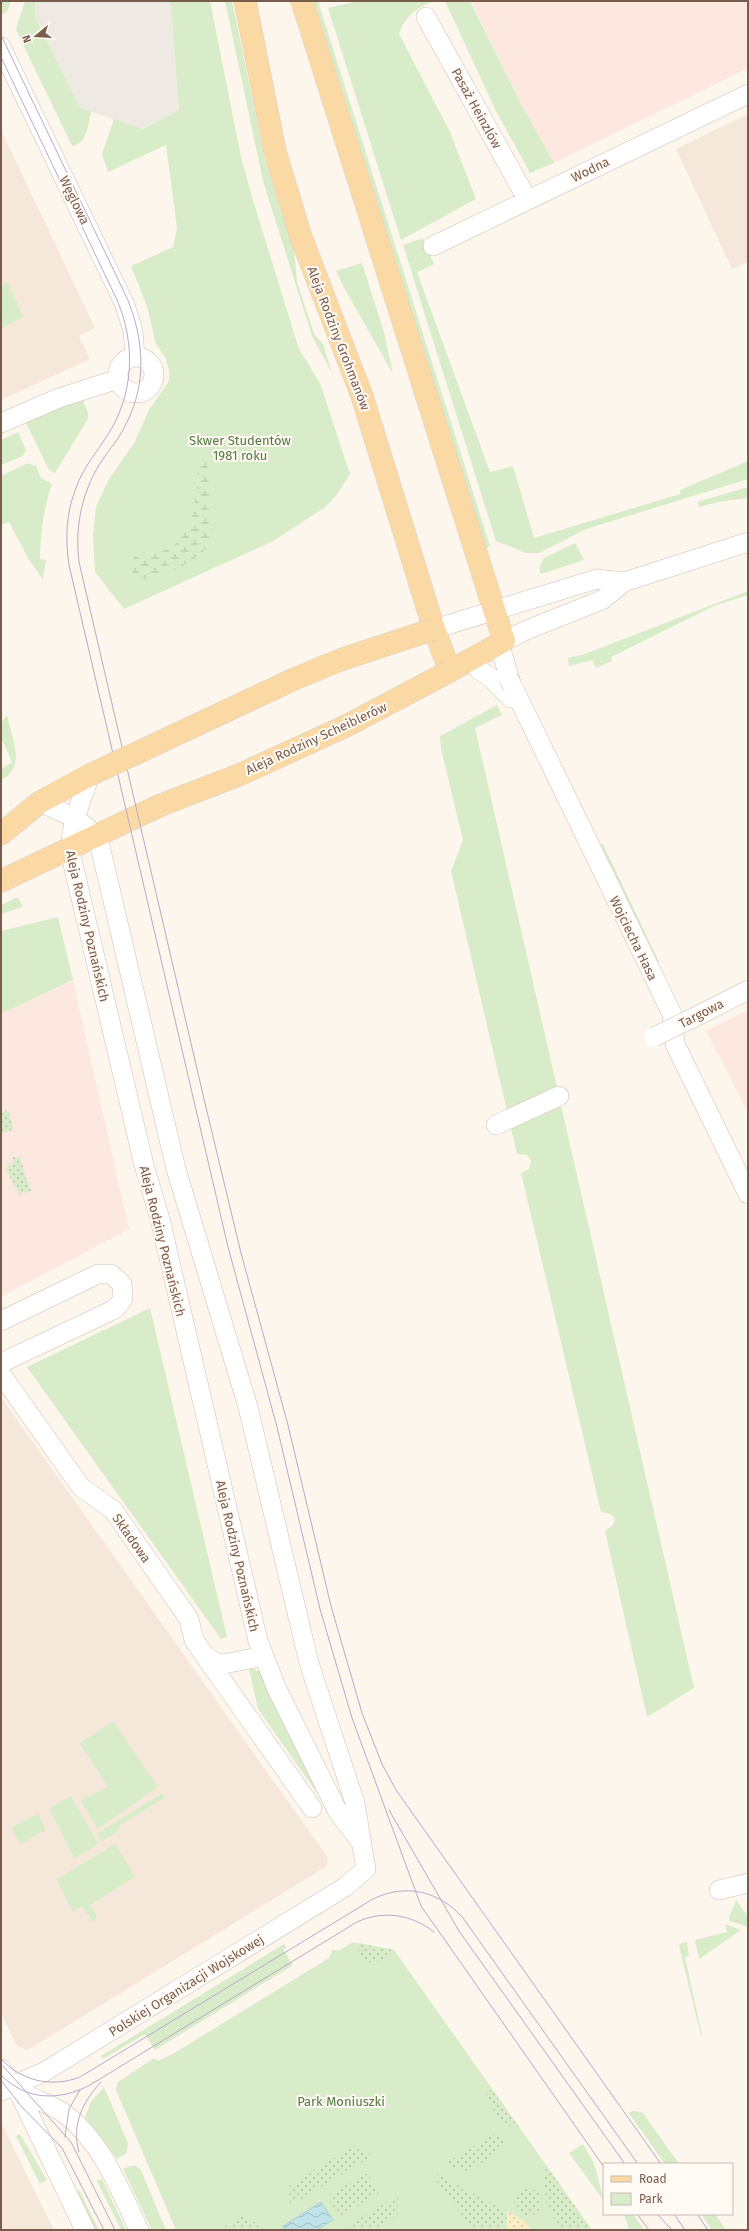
<svg xmlns="http://www.w3.org/2000/svg" width="749" height="2231" font-family="'Fira Sans',sans-serif">
<defs>
<pattern id="wetland-marsh" width="20" height="14" patternUnits="userSpaceOnUse"><rect width="20" height="14" fill="#d8ecc9"/><path d="M1 5h8M5 5V1M11 12h8M15 12V8" fill="none" stroke="#b4c2a5"/></pattern>
<pattern id="sand-dots" width="8" height="8" patternUnits="userSpaceOnUse"><rect width="8" height="8" fill="#fcefc7"/><path d="M2 2h.1M6 6h.1" fill="none" stroke="#d1c5a4" stroke-width="1.8" stroke-linecap="round"/></pattern>
<pattern id="garden-dots" width="8" height="8" patternUnits="userSpaceOnUse"><rect width="8" height="8" fill="#d8ecc9"/><path d="M2 2h.1M6 6h.1" fill="none" stroke="#b4c2a5" stroke-width="1.8" stroke-linecap="round"/></pattern>
<pattern id="water-waves" width="16" height="10" patternUnits="userSpaceOnUse"><rect width="16" height="10" fill="#bfe3e8"/><path d="M0 5q4-4 8 0t8 0" fill="none" stroke="#a0bbbe"/></pattern>
</defs>
<rect width="100%" height="100%" fill="#fdf6ec"/>
<path fill="#f5e8da" d="M 748,114 L 748,262 L 732,269 L 676,149 Z
M 1,130 L 95,328 L 79,336 L 90,359 L 1,400 Z
M 1,1397 L 328,1858 L 327,1866 L 28,2050 L 17,2046 L 1,2013 Z
M 1,2123 L 54,2230 L 1,2230 Z"/>
<path fill="#fde8e0" d="M 471,1 L 748,1 L 748,68 L 554,163 L 520,102 Z
M 73,981 L 129,1229 L 1,1297 L 1,1014 Z
M 748,1010 L 748,1113 L 706,1031 Z"/>
<path fill="#efe9e4" d="M 35,1 L 168,1 L 171,7 L 179,110 L 141,129 L 80,108 L 35,17 Z"/>
<path fill="#d8ecc9" d="M 1,1 L 11,1 L 7,12 L 1,15 Z
M 25,1 L 35,1 L 35,17 L 80,108 L 91,111 C 88,124 88,143 73,146 L 71,144 L 18,34 L 16,29 Z
M 168,1 L 210,1 L 241,157 L 252,197 L 299,349 L 320,383 L 350,474 L 336,496 L 324,508 L 273,541 L 124,609 L 95,572 L 93,534 L 96,507 L 108,481 L 134,443 L 149,410 L 169,381 L 169,370 L 165,357 L 156,344 L 147,306 L 131,266 L 173,247 L 177,228 L 166,145 L 108,172 L 102,154 L 114,119 L 142,129 L 179,110 L 171,7 Z
M 225,1 L 232,1 L 265,159 L 294,250 L 297,282 L 314,334 L 323,344 L 332,373 L 312,336 L 263,181 Z
M 314,1 L 318,1 L 490,546 L 486,548 Z
M 358,1 L 433,1 C 415,10 406,14 399,34 L 450,132 L 476,199 L 401,240 L 328,8 Z
M 445,1 L 470,1 L 520,102 L 554,163 L 530,173 L 495,109 Z
M 423,238 L 434,264 L 417,272 L 490,472 L 513,466 L 534,538 L 680,494 L 680,490 L 748,461 L 748,479 L 586,529 L 539,553 L 526,553 L 496,541 L 403,245 Z
M 362,263 L 384,332 L 393,374 L 347,293 L 336,271 Z
M 8,283 L 23,317 L 1,328 L 1,318 L 3,317 L 1,312 L 1,286 Z
M 83,400 L 88,413 L 88,419 L 55,473 L 49,470 L 25,421 L 48,411 Z
M 18,432 L 26,450 L 23,456 L 1,465 L 1,440 Z
M 28,463 L 36,466 L 41,478 L 52,484 C 43,511 41,530 40,559 L 46,560 L 43,579 L 29,560 L 9,522 L 1,525 L 1,476 Z
M 748,487 L 748,498 L 718,502 L 699,507 L 697,502 Z
M 575,543 L 584,560 L 541,574 L 539,568 L 544,558 Z
M 748,591 L 748,595 L 714,606 L 611,657 L 612,661 L 596,668 L 592,660 L 569,666 L 568,658 L 582,655 Z
M 497,705 L 502,715 L 475,728 L 694,1688 L 647,1717 L 605,1531 L 613,1525 L 615,1519 L 611,1514 L 601,1512 L 521,1173 L 529,1169 L 531,1161 L 527,1155 L 517,1154 L 451,871 L 463,840 L 441,749 L 440,736 Z
M 7,715 C 12,738 27,768 1,780 L 1,769 L 12,762 L 3,742 L 1,741 L 1,723 Z
M 603,844 L 659,962 L 655,964 L 598,846 Z
M 18,897 L 23,907 L 1,914 L 1,905 Z
M 58,917 L 73,980 L 1,1014 L 1,931 Z
M 150,1308 L 227,1637 L 221,1639 L 27,1367 Z
M 252,1668 L 262,1673 L 317,1788 L 315,1790 L 258,1709 L 249,1669 Z
M 113,1721 L 158,1787 L 97,1829 L 81,1800 L 108,1787 L 80,1743 Z
M 162,1793 L 165,1797 L 119,1826 L 120,1830 L 102,1841 L 97,1834 Z
M 71,1796 L 98,1844 L 74,1858 L 50,1810 L 52,1809 L 52,1806 Z
M 38,1814 L 46,1830 L 20,1844 L 11,1827 Z
M 115,1844 L 135,1877 L 90,1905 L 97,1917 L 93,1922 L 82,1906 L 73,1912 L 57,1879 Z
M 736,1900 L 748,1917 L 748,1927 L 730,1921 L 729,1917 Z
M 725,1924 L 741,1930 L 699,1959 L 695,1940 L 727,1932 Z
M 353,1942 L 394,1950 L 592,2230 L 176,2230 L 116,2090 L 118,2082 L 154,2058 L 158,2061 L 176,2052 L 329,1958 L 332,1950 L 340,1950 Z
M 687,1942 L 689,1956 L 685,1957 L 702,2035 L 701,2036 L 679,1946 L 681,1943 Z
M 284,1944 L 286,1948 L 283,1949 L 293,1965 L 155,2050 L 145,2034 L 103,2059 L 101,2056 Z
M 104,2087 L 128,2143 L 127,2153 L 117,2159 L 85,2117 L 91,2102 Z
M 636,2111 L 643,2113 L 679,2164 L 665,2164 L 628,2112 Z
M 20,2134 L 47,2180 L 40,2184 L 16,2136 Z
M 583,2144 L 594,2163 L 604,2201 L 569,2153 Z
M 130,2166 L 136,2166 L 141,2170 L 166,2230 L 152,2230 L 123,2169 Z
M 102,2179 L 126,2230 L 121,2230 L 97,2181 Z
M 79,2190 L 99,2230 L 96,2230 L 77,2191 Z
M 624,2214 L 633,2214 L 644,2230 L 629,2230 Z
M 701,2214 L 715,2214 L 726,2230 L 712,2230 Z"/>
<path fill="url(#wetland-marsh)" d="M 199,461 L 207,461 L 212,534 C 211,539 209,544 206,548 C 196,562 152,583 136,578 L 129,565 L 136,555 C 145,552 156,554 166,550 C 198,535 195,491 199,461 Z"/>
<path fill="url(#sand-dots)" d="M 507,2211 L 525,2222 L 532,2230 L 507,2230 Z"/>
<path fill="url(#garden-dots)" d="M 1,1110 L 3,1113 L 6,1110 L 9,1112 L 13,1128 L 11,1131 L 7,1129 L 8,1132 L 4,1132 L 1,1136 Z
M 20,1156 L 25,1176 L 31,1190 L 28,1193 L 26,1191 L 26,1194 L 24,1191 L 22,1192 L 21,1198 L 5,1168 L 7,1167 L 10,1170 L 7,1163 L 13,1165 L 13,1157 L 15,1157 L 16,1161 L 17,1157 Z
M 358,1943 L 394,1950 L 394,1951 L 383,1960 L 372,1963 C 362,1960 357,1953 358,1943 Z
M 492,2089 L 523,2133 C 504,2124 492,2114 486,2093 Z
M 493,2134 L 510,2142 L 467,2174 L 446,2163 Z
M 354,2146 L 373,2156 L 290,2206 L 289,2186 Z
M 548,2168 L 592,2230 L 559,2230 L 554,2223 L 556,2221 L 546,2205 L 544,2171 Z
M 435,2173 L 507,2211 L 504,2230 L 472,2230 L 434,2177 Z
M 365,2174 L 367,2174 L 379,2191 L 378,2195 L 338,2217 L 327,2196 Z
M514 2202a14 14 0 1 1 28 0a14 14 0 1 1-28 0Z
M 398,2195 L 398,2215 L 374,2230 L 341,2230 Z
M 242,2216 L 258,2224 L 258,2227 L 253,2230 L 219,2230 Z"/>
<path fill="url(#water-waves)" stroke="#a5d3da" d="M 321,2202 L 333,2220 L 317,2230 L 285,2230 L 283,2226 Z"/>
<g fill="none" stroke-linecap="round" stroke-linejoin="round">
<defs>
<path id="minor" d="M 426,17 L 527,199
M 1,47 L 125,305 L 133,331 L 135,357
M 433,246 L 748,94
M118 375a18 18 0 1 1 36 0a18 18 0 1 1-36 0Z
M 1,423 L 59,398 L 118,379
M 434,629 L 597,579 L 624,582
M 504,641 L 529,629 L 602,600 L 624,582 L 748,542
M 502,653 L 511,683 L 511,692
M 478,669 L 490,677 L 511,698
M 513,687 L 672,1014 L 675,1044 L 748,1194
M 90,775 C 81,803 67,830 72,860 L 144,1165 L 160,1219 L 258,1641 L 277,1689 L 338,1812 L 360,1841
M 699,1015 L 748,990
M 496,1125 L 559,1096
M 1,1321 L 98,1274 L 111,1274 L 122,1284 L 123,1299 L 115,1309 L 1,1363
M 1,1374 L 81,1487 L 113,1510 L 189,1619 L 194,1640 L 205,1656 L 215,1662 L 224,1664 L 263,1656
M 205,1656 L 312,1808
M 719,1890 L 748,1883
M 1,2069 L 19,2093 L 85,2230
M 14,2086 C 29,2100 49,2102 65,2114 C 102,2142 120,2190 139,2230
M 1,2091 L 44,2072 L 345,1887 L 366,1869 L 355,1803 L 309,1663 L 248,1407 L 176,1169 L 100,846 C 91,821 62,813 40,802"/>
<path id="major" d="M 245,1 L 275,151 L 301,237 L 362,396 L 434,629 L 450,671 L 504,641 L 302,1
M 1,834 L 40,802 L 90,775
M 1,881 L 161,805 L 239,775"/>
</defs>
<use href="#minor" stroke="#d1beb0" stroke-width="20"/>
<use href="#major" stroke="#dad1cd" stroke-width="23"/>
<use href="#minor" stroke="#fff" stroke-width="19"/>
<use href="#major" stroke="#fbd9a5" stroke-width="22"/>
<path stroke="#b9a8c9" stroke-width="1" d="M 1,35 L 127,298 C 144,339 147,382 127,422 C 120,438 108,451 99,465 C 81,495 75,528 79,562 L 204,1099 L 241,1253 L 288,1425 L 331,1606 L 362,1713 L 382,1764 L 396,1790 L 661,2164
M 1,57 L 117,300 C 136,344 134,395 107,436 C 96,453 83,468 76,488 C 66,513 65,538 69,565 L 228,1247 L 277,1427 L 320,1609 L 352,1718 L 421,1906 L 604,2167
M 389,1810 L 459,1931 L 625,2164
M 1,2059 C 21,2081 52,2088 80,2077 L 373,1899 C 406,1883 439,1891 463,1918 L 638,2164
M 3,2066 L 71,2142 L 115,2230
M 1,2075 C 26,2101 60,2101 90,2085 L 357,1922 C 383,1910 411,1914 434,1932
M 1,2080 L 21,2106 L 62,2148 L 104,2230
M 65,2137 L 69,2109 L 80,2090
M 79,2152 C 71,2125 83,2101 101,2082
M 637,2214 L 649,2230
M 657,2214 L 671,2229
M 674,2214 L 685,2230
M 697,2214 L 708,2230"/>
<defs>
<path id="minor-bridge" d="M 508,677 L 513,687
M 654,1037 L 699,1015"/>
<path id="major-bridge" d="M 90,775 L 292,680 L 340,660 L 434,629
M 239,775 L 346,726 L 450,671"/>
</defs>
<use href="#minor-bridge" stroke="#d1beb0" stroke-width="20" stroke-linecap="butt"/>
<use href="#major-bridge" stroke="#dad1cd" stroke-width="23" stroke-linecap="butt"/>
<use href="#minor-bridge" stroke="#fff" stroke-width="19"/>
<use href="#major-bridge" stroke="#fbd9a5" stroke-width="22"/>
</g>
<g text-anchor="middle" stroke-width="4" stroke-linejoin="round" paint-order="stroke">
<g font-size="13" fill="#7a5c4d" stroke="#fffaf3">
<text transform="translate(477 108) rotate(61)" y="5">Pasaż Heinzlów</text>
<text transform="translate(590 169) rotate(-26)" y="5">Wodna</text>
<text transform="translate(75 200) rotate(64)" y="5">Węglowa</text>
<text transform="translate(339 338) rotate(69)" y="5">Aleja Rodziny Grohmanów</text>
<text transform="translate(316 738) rotate(-25)" y="5">Aleja Rodziny Scheiblerów</text>
<text transform="translate(88 926) rotate(77)" y="5">Aleja Rodziny Poznańskich</text>
<text transform="translate(634 938) rotate(64)" y="5">Wojciecha Hasa</text>
<text transform="translate(701 1013) rotate(-27)" y="5">Targowa</text>
<text transform="translate(163 1241) rotate(76)" y="5">Aleja Rodziny Poznańskich</text>
<text transform="translate(132 1538) rotate(55)" y="5">Składowa</text>
<text transform="translate(238 1556) rotate(77)" y="5">Aleja Rodziny Poznańskich</text>
<text transform="translate(186 1985) rotate(-32)" y="5">Polskiej Organizacji Wojskowej</text>
</g>
<g font-size="13" fill="#537a41" stroke="#fffaf3">
<text x="240" y="445">Skwer Studentów<tspan x="240" dy="15">1981 roku</tspan></text>
<text x="341" y="2106">Park Moniuszki</text>
</g>
</g>
<rect width="749" height="2231" fill="none" stroke="#7a5c4d" stroke-width="4"/>
<rect x="603" y="2163" width="130" height="52" fill="#fffaf3" stroke="#cabbb1"/>
<rect x="611" y="2176" width="20" height="6" fill="#fbd9a5" stroke="#cabbb1"/>
<text x="639" y="2183" font-size="12" fill="#7a5c4d">Road</text>
<rect x="611" y="2193" width="20" height="12" fill="#d8ecc9" stroke="#cabbb1"/>
<text x="639" y="2203" font-size="12" fill="#7a5c4d">Park</text>
<g transform="translate(36 36) rotate(252)" stroke="#fffaf3" stroke-width="3" paint-order="stroke">
<path d="M0-3L7 15L0 10L-7 15Z" fill="#7a5c4d"/>
<text y="-6" font-size="11" font-weight="bold" text-anchor="middle" fill="#7a5c4d">N</text>
</g>
</svg>
